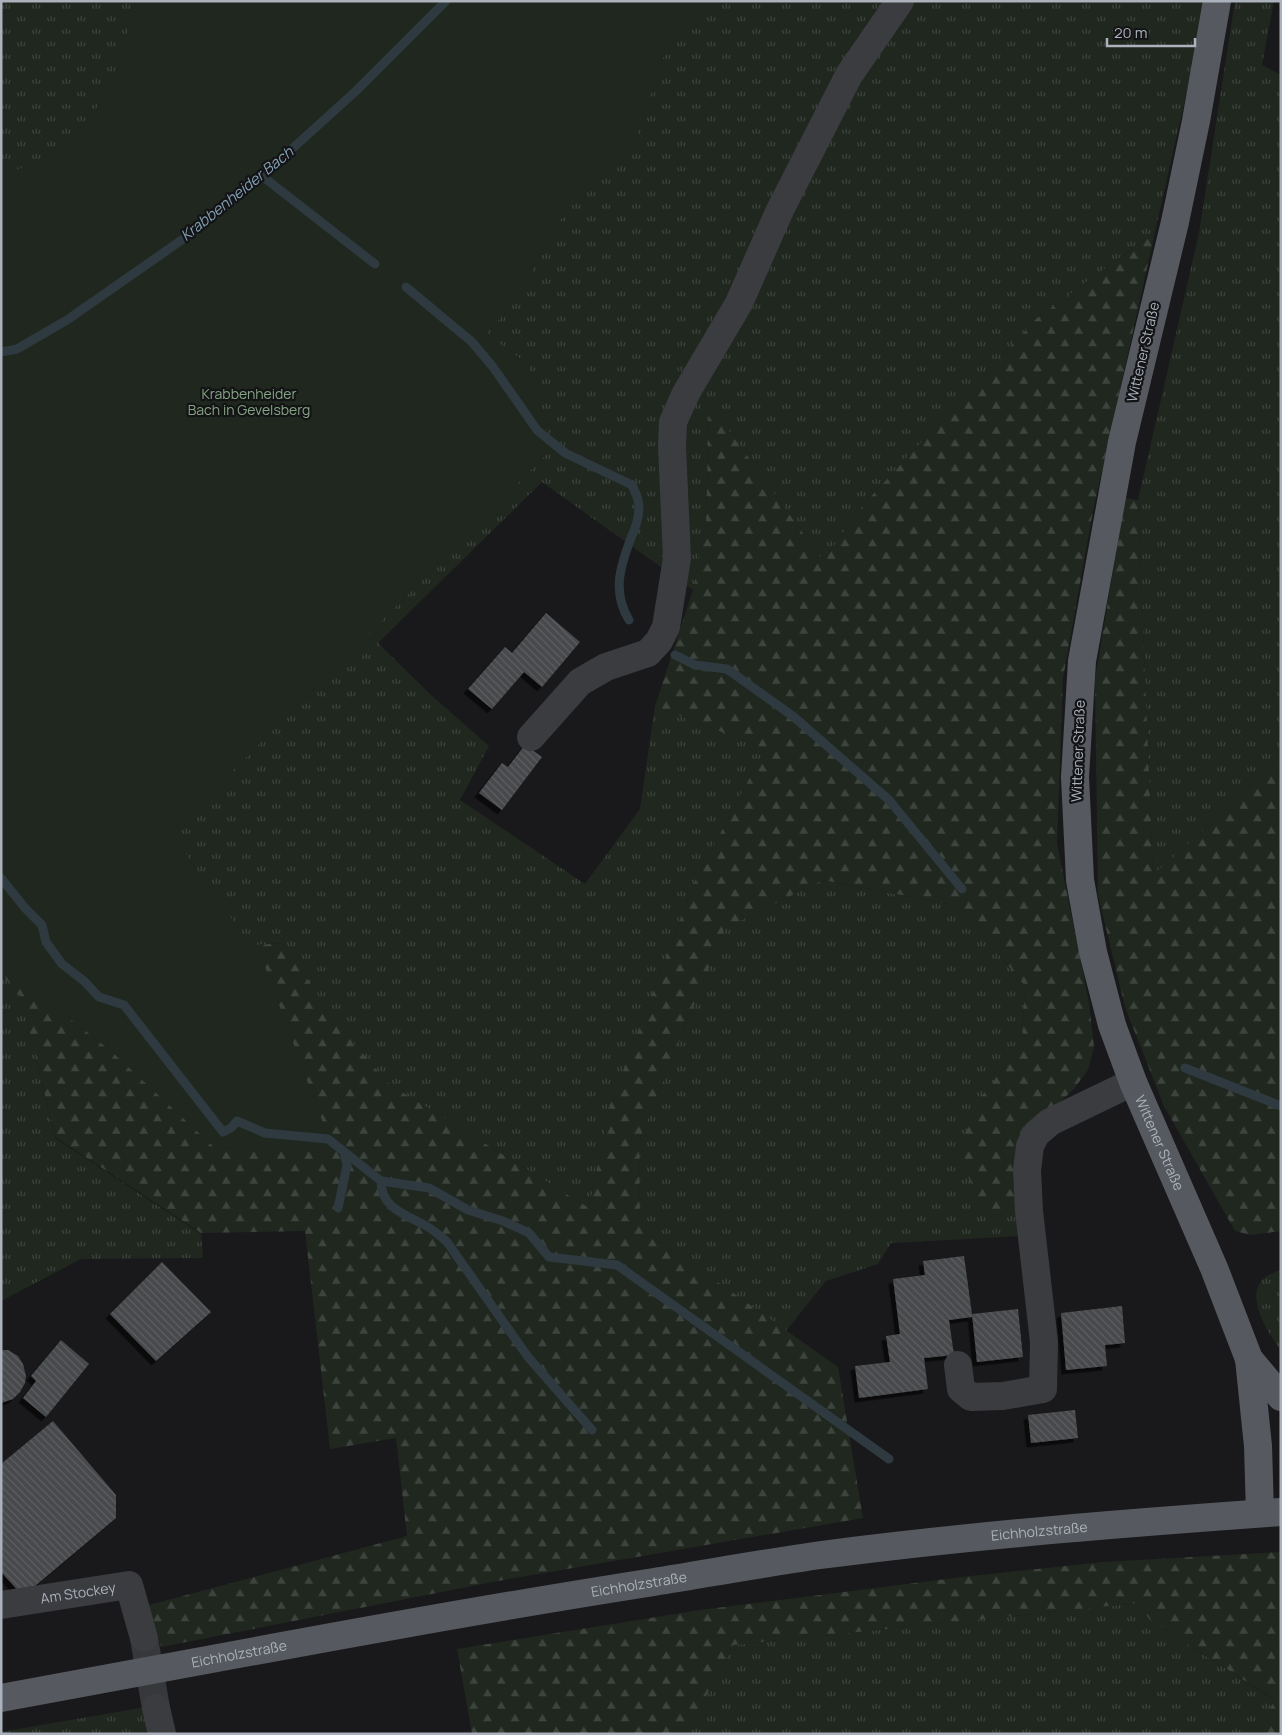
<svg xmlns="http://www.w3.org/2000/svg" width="1282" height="1735" font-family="Manrope,sans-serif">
<defs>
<pattern id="grass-tufts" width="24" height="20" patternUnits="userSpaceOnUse" patternTransform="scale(1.25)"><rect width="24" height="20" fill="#1f271f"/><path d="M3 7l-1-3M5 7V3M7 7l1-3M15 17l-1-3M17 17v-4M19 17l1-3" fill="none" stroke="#3d443e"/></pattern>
<pattern id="forest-firs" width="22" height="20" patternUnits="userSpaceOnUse" patternTransform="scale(1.25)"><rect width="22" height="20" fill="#1f271f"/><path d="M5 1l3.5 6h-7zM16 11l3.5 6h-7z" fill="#3d443e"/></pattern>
<pattern id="building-back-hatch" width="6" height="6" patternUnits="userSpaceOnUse" patternTransform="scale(1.25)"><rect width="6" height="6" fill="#46484b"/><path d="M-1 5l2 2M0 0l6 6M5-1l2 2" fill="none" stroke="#5e6063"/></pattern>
<filter id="shadow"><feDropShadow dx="-4.5" dy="4.5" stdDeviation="0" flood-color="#0009"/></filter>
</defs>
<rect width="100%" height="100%" fill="#19191b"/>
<path fill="url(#grass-tufts)" d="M 1,1 L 1204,1 L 1188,86 L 1155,232 L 1037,318 L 863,505 L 823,561 L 709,404 L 706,523 L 693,590 L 542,482 L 378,643 L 431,695 L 489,746 L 460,800 L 585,884 L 640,809 L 655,706 L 765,749 L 695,881 L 610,1105 L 589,1208 L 389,1084 L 339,1027 L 282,943 L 138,955 L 1,822 Z
M 1235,1 L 1274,1 L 1262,65 L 1281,75 L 1281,755 L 1219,816 L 1153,876 L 1138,500 L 1199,233 Z
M 822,880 L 959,906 L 1025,986 L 1022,1044 L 982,1097 L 1022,1213 L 1023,1236 L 891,1243 L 878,1264 L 826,1281 L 786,1331 L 640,1227 L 639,1141 L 725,928 Z
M 1,973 L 21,997 L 55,1138 L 201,1234 L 203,1258 L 81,1259 L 1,1301 Z
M 1281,1270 L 1281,1352 C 1270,1334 1244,1299 1263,1279 C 1268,1274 1275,1272 1281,1270 Z
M 1139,1603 L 1150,1620 L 1276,1701 L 1255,1734 L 686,1734 L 733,1645 Z
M 146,1707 L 152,1734 L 1,1734 L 1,1732 Z"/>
<path fill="url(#forest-firs)" d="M 1155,232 L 1093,511 L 1063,678 L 1057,843 L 1089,1003 L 1094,1047 L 1088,1070 L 1073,1090 L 1028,1131 L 1022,1213 L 982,1207 L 957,1153 L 981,1097 L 1022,1044 L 1025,986 L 959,906 L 823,880 L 725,928 L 639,1141 L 640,1227 L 838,1367 L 863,1518 L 498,1581 L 161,1647 L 149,1605 L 407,1536 L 396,1438 L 330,1449 L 305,1231 L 201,1233 L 55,1137 L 21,997 L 1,973 L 1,822 L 140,954 L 283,943 L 340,1027 L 389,1084 L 589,1208 L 610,1105 L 695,881 L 765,749 L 655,706 L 693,590 L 706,523 L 709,403 L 823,561 L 863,505 L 1037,318 Z
M 1125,498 L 1138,500 L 1153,875 L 1219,816 L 1281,755 L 1281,1231 L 1251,1235 L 1235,1231 L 1164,1106 L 1125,1007 L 1098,895 L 1095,680 Z
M 1281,1552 L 1281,1734 L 1255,1734 L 1275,1700 L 1150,1620 L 1138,1603 L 733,1645 L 686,1734 L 472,1734 L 457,1649 L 700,1610 L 971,1576 L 1103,1562 Z"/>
<path fill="#1f271f" d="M 136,1 L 721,1 L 692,25 L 663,58 L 637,136 L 571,201 L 514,303 L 486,334 L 528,364 L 552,449 L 171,833 L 264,964 L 334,1153 L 214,1147 L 111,1051 L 21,980 L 1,966 L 1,173 C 52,167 95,119 116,75 C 120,67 121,58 123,49 C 128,33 132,17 136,1 Z"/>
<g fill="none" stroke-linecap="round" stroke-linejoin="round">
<path stroke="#2f3a40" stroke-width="9" d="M 262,176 L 375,264
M 406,287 L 472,342 L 493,367 L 537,430 L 565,453 L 632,485 C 634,490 637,495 638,500 C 641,512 636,527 631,538 C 620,567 612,592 629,620
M 1,352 L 17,349 L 67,320 L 196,230 L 262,176 L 356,91 L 446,1
M 675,655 L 695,665 L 727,669 L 794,717 L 889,800 L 962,889
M 1,878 L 25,908 L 42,925 L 46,942 L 62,964 L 84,981 L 99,997 L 124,1005 L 223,1132 L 231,1128 L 237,1121 L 265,1133 L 328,1139 L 381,1181 L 429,1188 L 468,1210 L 503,1221 L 529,1233 L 549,1257 L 617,1265 L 889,1459
M 1185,1068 L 1281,1106
M 381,1181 C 381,1210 408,1215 428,1227 C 435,1231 441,1237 447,1242 L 528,1357 L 592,1430
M 338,1208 L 347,1165 L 344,1152"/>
</g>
<path fill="url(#building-back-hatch)" filter="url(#shadow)" d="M 546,613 L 580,642 L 542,687 L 524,672 L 492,709 L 468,689 L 505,647 L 512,653 Z
M 525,745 L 542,757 L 502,810 L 479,793 L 502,763 L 508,767 Z
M 964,1256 L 972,1314 L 972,1317 L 949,1320 L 954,1355 L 924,1358 L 928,1389 L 859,1398 L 855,1366 L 890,1362 L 886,1336 L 900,1334 L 893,1279 L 925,1275 L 923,1261 Z
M 162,1262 L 211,1312 L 156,1361 L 110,1314 Z
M 1122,1306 L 1125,1343 L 1105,1345 L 1107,1366 L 1066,1370 L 1061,1313 Z
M 1018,1309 L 1023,1357 L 977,1362 L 972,1314 Z
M 61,1340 L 89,1364 L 46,1417 L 23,1398 L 36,1381 L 31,1376 Z
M 1,1350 L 8,1350 L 18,1356 L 23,1364 L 26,1376 L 25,1383 L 20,1392 L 13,1399 L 1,1403 Z
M 1075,1410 L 1078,1438 L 1031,1443 L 1028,1415 Z
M 53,1421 L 116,1495 L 116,1518 L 23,1596 L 1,1572 L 1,1464 Z"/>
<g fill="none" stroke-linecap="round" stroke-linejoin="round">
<path stroke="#36383b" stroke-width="28" stroke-dasharray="28 14" stroke-linecap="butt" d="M 144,1638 L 156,1708"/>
<g stroke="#3a3c40" stroke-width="28">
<path d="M 531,737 L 580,682 L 606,667 L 648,653 L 659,641 L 666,627 L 677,558 L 672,447 L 673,422 L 686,393 L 739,303 L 780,210 L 849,75 L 900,1"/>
<path d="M 958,1365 L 961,1389 L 971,1397 L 1003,1396 L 1043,1389 L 1044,1342 L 1029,1211 L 1027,1170 L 1030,1146 L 1036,1134 L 1050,1122 L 1133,1082"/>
<path id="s1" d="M 1,1605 L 129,1585 L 144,1638"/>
<path d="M 156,1708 L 162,1734"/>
</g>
<g stroke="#56595f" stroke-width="28">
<path id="s2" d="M 1217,1 L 1196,121 L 1175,222 L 1122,442 L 1082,661 L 1075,777 L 1080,880 L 1093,952 L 1112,1025 L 1133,1082 L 1214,1268 L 1249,1359 L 1258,1446 L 1260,1513"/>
<path d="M 1249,1359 L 1281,1397"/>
<path id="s3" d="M 1,1698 C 219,1658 436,1616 654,1582 C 710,1573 765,1563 821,1555 C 974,1535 1127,1523 1281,1512"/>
</g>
</g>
<g text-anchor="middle" stroke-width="4.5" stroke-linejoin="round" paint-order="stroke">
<g font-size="14" fill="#acb2bb" stroke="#141417">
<text transform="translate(1143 352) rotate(-77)" y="5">Wittener Straße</text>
<text transform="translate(1078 751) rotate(-88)" y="5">Wittener Straße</text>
<text dy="5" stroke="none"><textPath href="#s2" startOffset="1169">Wittener Straße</textPath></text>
<text dy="5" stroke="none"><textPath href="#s3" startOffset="1052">Eichholzstraße</textPath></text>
<text dy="5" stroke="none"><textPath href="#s3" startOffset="648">Eichholzstraße</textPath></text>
<text dy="5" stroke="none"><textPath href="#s1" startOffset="78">Am Stockey</textPath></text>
<text dy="5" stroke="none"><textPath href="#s3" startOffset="242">Eichholzstraße</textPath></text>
</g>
<g font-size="14" fill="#84a583" stroke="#141417">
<text x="249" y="399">Krabbenheider<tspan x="249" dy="16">Bach in Gevelsberg</tspan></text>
</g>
<g font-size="15" font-style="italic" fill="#84a3b5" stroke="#141417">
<text transform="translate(237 194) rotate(-39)" y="5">Krabbenheider Bach</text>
</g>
</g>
<rect width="1282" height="1735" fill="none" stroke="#acb2bb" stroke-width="5"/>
<path d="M1107 38v8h88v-8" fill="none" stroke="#acb2bb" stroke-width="2.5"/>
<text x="1114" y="38" font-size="15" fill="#acb2bb" stroke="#141417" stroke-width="4" paint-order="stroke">20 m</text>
</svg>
